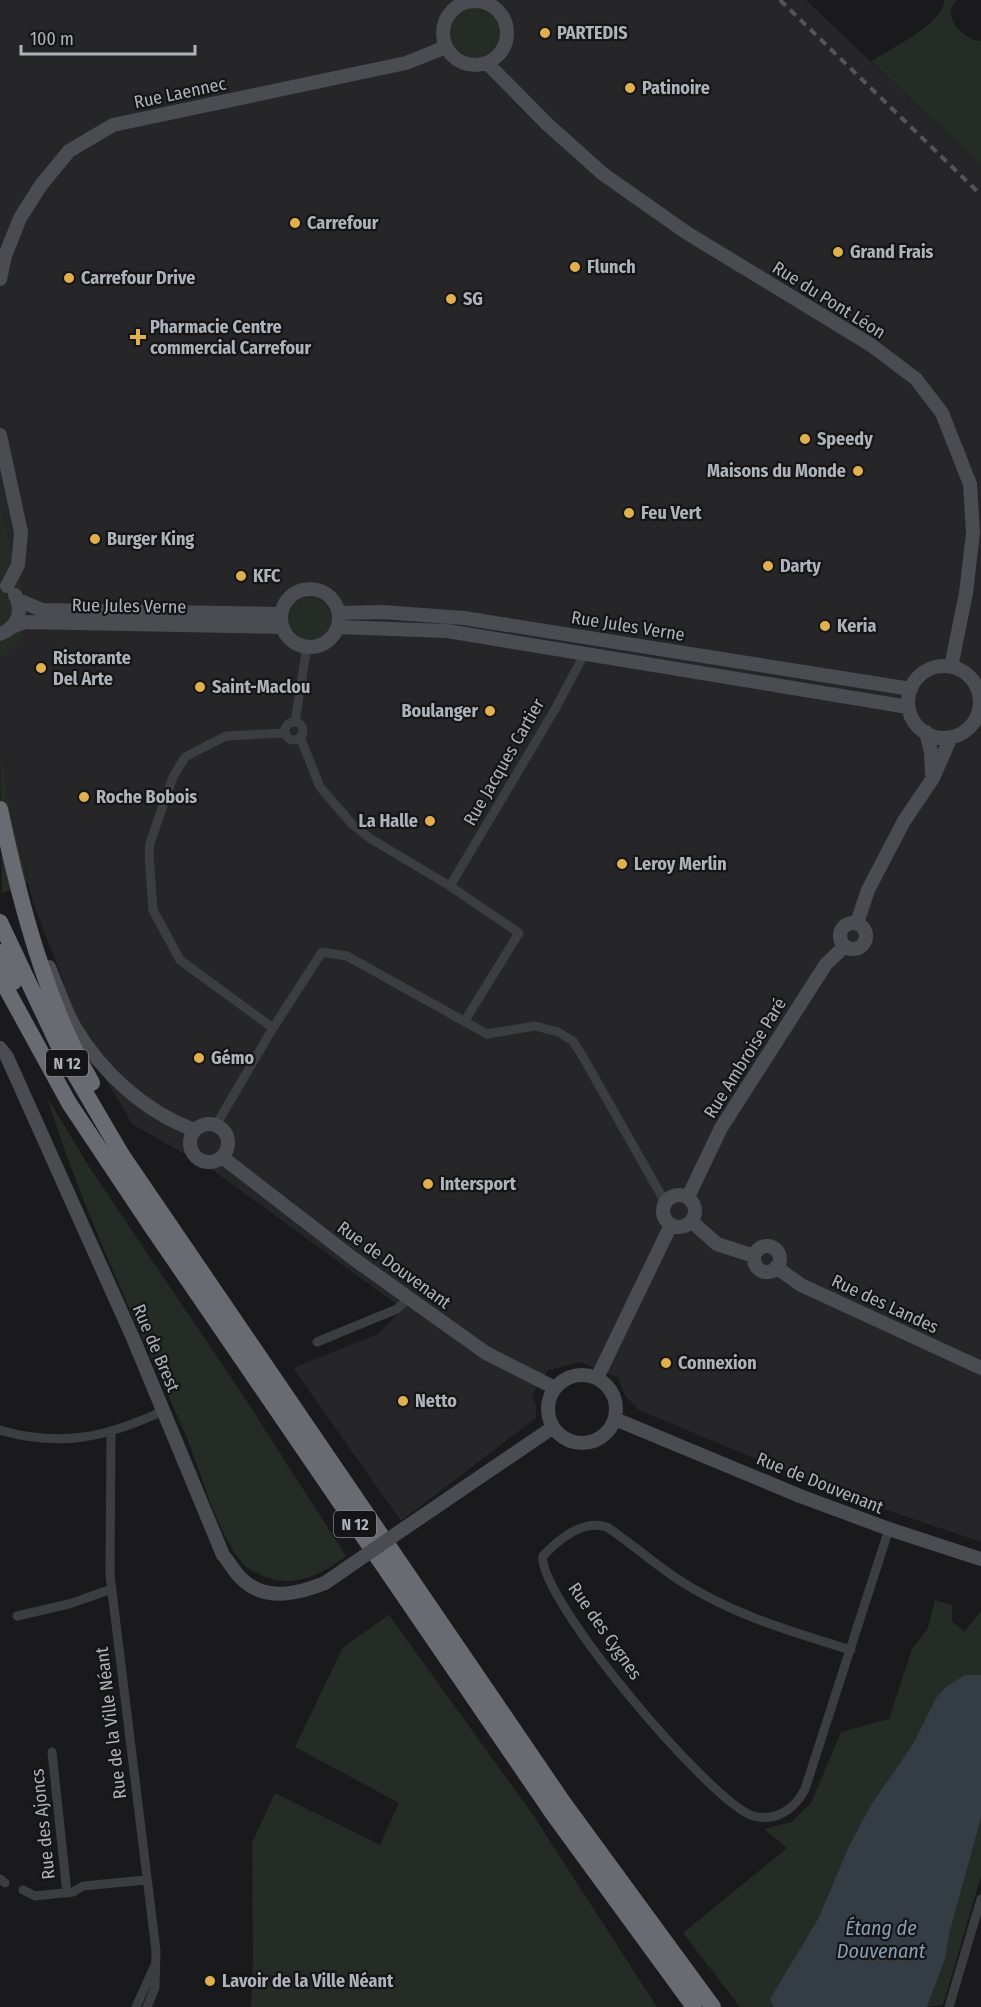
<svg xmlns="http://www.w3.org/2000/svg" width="981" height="2007" font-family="'Fira Sans Condensed',sans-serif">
<rect width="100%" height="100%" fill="#1a1a1c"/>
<path fill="#262629" d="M 0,0 L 806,0 L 981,166 L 981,1542 L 837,1493 L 639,1410 L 626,1397 L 617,1377 L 580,1362 L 548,1370 L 532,1395 L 536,1406 L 536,1418 L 401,1521 L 293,1368 L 378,1334 L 403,1309 L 211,1169 L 132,1124 L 54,991 L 64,982 L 33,903 L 12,816 L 0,749 L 0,657 L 21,641 L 23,592 L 0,503 Z"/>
<path fill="#252c26" d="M 944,0 L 957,0 C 940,16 963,40 981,41 L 981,166 L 871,61 C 889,50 946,22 944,0 Z
M449 33a26 26 0 1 1 52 0a26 26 0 1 1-52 0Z
M 0,503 L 23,592 L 21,641 L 0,660 Z
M287 620a22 22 0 1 1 44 0a22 22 0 1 1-44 0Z
M 0,749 L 12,816 L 28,883 L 2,893 Z
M 47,1097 L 88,1165 L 246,1400 L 346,1556 C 317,1579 286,1591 251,1570 C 222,1553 199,1465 185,1433 C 136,1322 83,1212 47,1097 Z
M 935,1600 L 952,1605 L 952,1621 L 964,1632 L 981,1611 L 981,1675 L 965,1675 L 936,1698 L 913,1744 L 871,1805 L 849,1846 L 818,1919 L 771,1999 L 774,2007 L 740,2007 L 683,1933 L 787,1848 L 764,1829 L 792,1822 L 811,1803 L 841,1732 L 889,1719 L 912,1649 L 928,1628 Z
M 389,1615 L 533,1815 L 657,2007 L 251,2007 L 253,1960 L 252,1843 L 275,1793 L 380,1845 L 399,1803 L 295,1747 L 343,1647 Z
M 981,1818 L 981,1876 L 943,2005 L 927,2007 L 945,1959 L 950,1931 Z"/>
<path fill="#353d44" d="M 965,1675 L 981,1675 L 981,1818 L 950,1931 L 945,1959 L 927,2007 L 774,2007 L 770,1999 L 818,1919 L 849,1846 L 871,1805 L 913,1744 L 936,1698 L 947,1686 Z"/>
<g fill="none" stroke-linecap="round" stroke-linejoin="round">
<path stroke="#3c3d41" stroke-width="9" d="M285 731a9 9 0 1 1 18 0a9 9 0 1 1-18 0Z
M 295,722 L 307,647
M 300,737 L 320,787 L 352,824 L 371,839 L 450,886 L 519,933 L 464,1022
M 450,886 L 554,711 L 585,653
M 273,1028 L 322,952 L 347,956 L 487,1034 L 535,1026 L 558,1032 L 573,1041 L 583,1057 L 665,1202
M 216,1125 L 273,1028 L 180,960 L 153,910 L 149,855 L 150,843 L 173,777 L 185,757 L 226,736 L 285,733
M 317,1342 L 397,1309 L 409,1298
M 0,1430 C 61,1448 107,1437 163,1411
M 111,1433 L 110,1575 L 156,1951 L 155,1988 L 147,2007
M 17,1616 L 69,1604 L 112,1589
M 851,1650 C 789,1631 727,1613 673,1576 C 650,1560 629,1542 607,1527 C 583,1519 559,1539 543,1556 C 537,1597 711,1803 753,1816 C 776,1822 795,1809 805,1789 L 889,1529
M 52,1752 L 67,1893
M 0,1879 L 5,1883
M 23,1890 L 35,1896 L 73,1892 L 83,1886 L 146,1880
M 136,2007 L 154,1967
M 949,2007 L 981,1899"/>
<path stroke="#4a4c51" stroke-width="14" d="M443 33a32 32 0 1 1 64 0a32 32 0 1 1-64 0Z
M 487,63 L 546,123 L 603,174 L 687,233 L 871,345 L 916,379 L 942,413 L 970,484 L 973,533 L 966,593 L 951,667
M 0,279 L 5,256 L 20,218 L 41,185 L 69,151 L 113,125 L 406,63 L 446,47
M 0,435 L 21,532 L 18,565 L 7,586
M281 618a29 29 0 1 1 58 0a29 29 0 1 1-58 0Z
M 18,600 L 42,610 L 281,614
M 339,613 L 382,612 L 464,618 L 911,689
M 12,627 L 25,622 L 282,627
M 338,627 L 447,631 L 908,707
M 0,634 C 17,628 24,611 15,595
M908 702a36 36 0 1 1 72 0a36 36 0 1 1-72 0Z
M 926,732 L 931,752 L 932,773
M 857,923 L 868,890 L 904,821 L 933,778 L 951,737
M840 936a13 13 0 1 1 26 0a13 13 0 1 1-26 0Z
M 49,967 C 57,986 64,1008 74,1026 C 102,1073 144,1111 194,1130
M 0,1048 L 7,1057 L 133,1338 L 223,1555 C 230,1563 236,1575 244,1581 C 268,1602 300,1593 325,1583
M190 1143a19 19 0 1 1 38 0a19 19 0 1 1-38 0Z
M 222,1157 L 354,1259 L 486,1353 L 555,1388
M663 1211a16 16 0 1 1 32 0a16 16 0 1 1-32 0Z
M 688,1197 L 721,1128 L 826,964 L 845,946
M 691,1221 L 717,1244 L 754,1256
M754 1259a13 13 0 1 1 26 0a13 13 0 1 1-26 0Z
M 776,1267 L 801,1285 L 981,1368
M548 1409a34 34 0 1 1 68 0a34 34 0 1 1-68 0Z
M 597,1378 L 671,1225
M 615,1419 L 800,1496 L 889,1529 L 981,1559
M 405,1528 L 552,1428"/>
<path stroke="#686b71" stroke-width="16" d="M 0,809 C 20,903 45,999 92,1083
M 0,922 L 61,1051 L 122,1155 L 563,1802 L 713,2007
M 0,952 L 14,982
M 0,977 L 69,1103 L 151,1226 L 553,1814 L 694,2007"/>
<path stroke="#53555a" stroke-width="4" stroke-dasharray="8 6" stroke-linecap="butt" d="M 780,0 L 981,195"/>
<path stroke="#4a4c51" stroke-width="14" d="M 325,1583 L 405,1528"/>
</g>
<g fill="#e0b04e" stroke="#151517" stroke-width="2">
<circle cx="545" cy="33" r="6"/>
<circle cx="630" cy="88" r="6"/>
<circle cx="295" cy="223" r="6"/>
<circle cx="838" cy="252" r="6"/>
<circle cx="575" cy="267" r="6"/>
<circle cx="69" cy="278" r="6"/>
<circle cx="451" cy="299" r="6"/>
<path d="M135 328h6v6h6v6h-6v6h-6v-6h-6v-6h6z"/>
<circle cx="805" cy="439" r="6"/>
<circle cx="858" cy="471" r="6"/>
<circle cx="629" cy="513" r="6"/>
<circle cx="95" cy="539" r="6"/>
<circle cx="768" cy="566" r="6"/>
<circle cx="241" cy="576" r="6"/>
<circle cx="825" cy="626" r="6"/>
<circle cx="41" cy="668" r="6"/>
<circle cx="200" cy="687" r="6"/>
<circle cx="490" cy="711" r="6"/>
<circle cx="84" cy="797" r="6"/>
<circle cx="430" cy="821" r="6"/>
<circle cx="622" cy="864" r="6"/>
<circle cx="199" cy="1058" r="6"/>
<circle cx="428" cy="1184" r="6"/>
<circle cx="666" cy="1363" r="6"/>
<circle cx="403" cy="1401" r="6"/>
<circle cx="210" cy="1981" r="6"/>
</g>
<g text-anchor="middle" stroke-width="4.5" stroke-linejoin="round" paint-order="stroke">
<g fill="#151517" stroke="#808389" stroke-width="1.5">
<rect x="46" y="1050" width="42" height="26" rx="4.5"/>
<rect x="334" y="1511" width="42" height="26" rx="4.5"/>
</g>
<g font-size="16" font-weight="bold" fill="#aeb2ba">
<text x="67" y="1069">N 12</text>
<text x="355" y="1530">N 12</text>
</g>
<g font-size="18" font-weight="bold" fill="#aeb2ba" stroke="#151517" text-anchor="start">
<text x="557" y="39">PARTEDIS</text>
<text x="642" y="94">Patinoire</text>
<text x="307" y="229">Carrefour</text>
<text x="850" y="258">Grand Frais</text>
<text x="587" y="273">Flunch</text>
<text x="81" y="284">Carrefour Drive</text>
<text x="463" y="305">SG</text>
<text x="150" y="333">Pharmacie Centre<tspan x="150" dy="21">commercial Carrefour</tspan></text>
<text x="817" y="445">Speedy</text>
<text x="846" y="477" text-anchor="end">Maisons du Monde</text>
<text x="641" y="519">Feu Vert</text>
<text x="107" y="545">Burger King</text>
<text x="780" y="572">Darty</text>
<text x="253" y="582">KFC</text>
<text x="837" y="632">Keria</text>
<text x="53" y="664">Ristorante<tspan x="53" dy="21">Del Arte</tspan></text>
<text x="212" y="693">Saint-Maclou</text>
<text x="478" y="717" text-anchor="end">Boulanger</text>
<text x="96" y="803">Roche Bobois</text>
<text x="418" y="827" text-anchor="end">La Halle</text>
<text x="634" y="870">Leroy Merlin</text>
<text x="211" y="1064">Gémo</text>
<text x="440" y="1190">Intersport</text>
<text x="678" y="1369">Connexion</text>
<text x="415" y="1407">Netto</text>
<text x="222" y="1987">Lavoir de la Ville Néant</text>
</g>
<g font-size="18" fill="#aeb2ba" stroke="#151517">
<text transform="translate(180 93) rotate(-12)" y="6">Rue Laennec</text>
<text transform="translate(829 300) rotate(32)" y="6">Rue du Pont Léon</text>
<text transform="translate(129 606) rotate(1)" y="6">Rue Jules Verne</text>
<text transform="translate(628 626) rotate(9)" y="6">Rue Jules Verne</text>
<text transform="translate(504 762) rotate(-60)" y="6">Rue Jacques Cartier</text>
<text transform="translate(745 1058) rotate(-58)" y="6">Rue Ambroise Paré</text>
<text transform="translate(394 1265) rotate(36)" y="6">Rue de Douvenant</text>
<text transform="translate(885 1304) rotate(25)" y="6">Rue des Landes</text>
<text transform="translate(156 1348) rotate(67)" y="6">Rue de Brest</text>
<text transform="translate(820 1483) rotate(22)" y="6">Rue de Douvenant</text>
<text transform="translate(605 1631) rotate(55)" y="6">Rue des Cygnes</text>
<text transform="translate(111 1723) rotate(-97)" y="6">Rue de la Ville Néant</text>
<text transform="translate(43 1824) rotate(-96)" y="6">Rue des Ajoncs</text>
</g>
<g font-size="20" font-style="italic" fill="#899eb1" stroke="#151517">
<text x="881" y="1935">Étang de<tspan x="881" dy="23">Douvenant</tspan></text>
</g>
</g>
<path d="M21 45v9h174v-9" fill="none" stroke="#aeb2ba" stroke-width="3"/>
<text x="30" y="45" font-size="18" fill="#aeb2ba" stroke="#151517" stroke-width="4.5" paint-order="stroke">100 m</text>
</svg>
